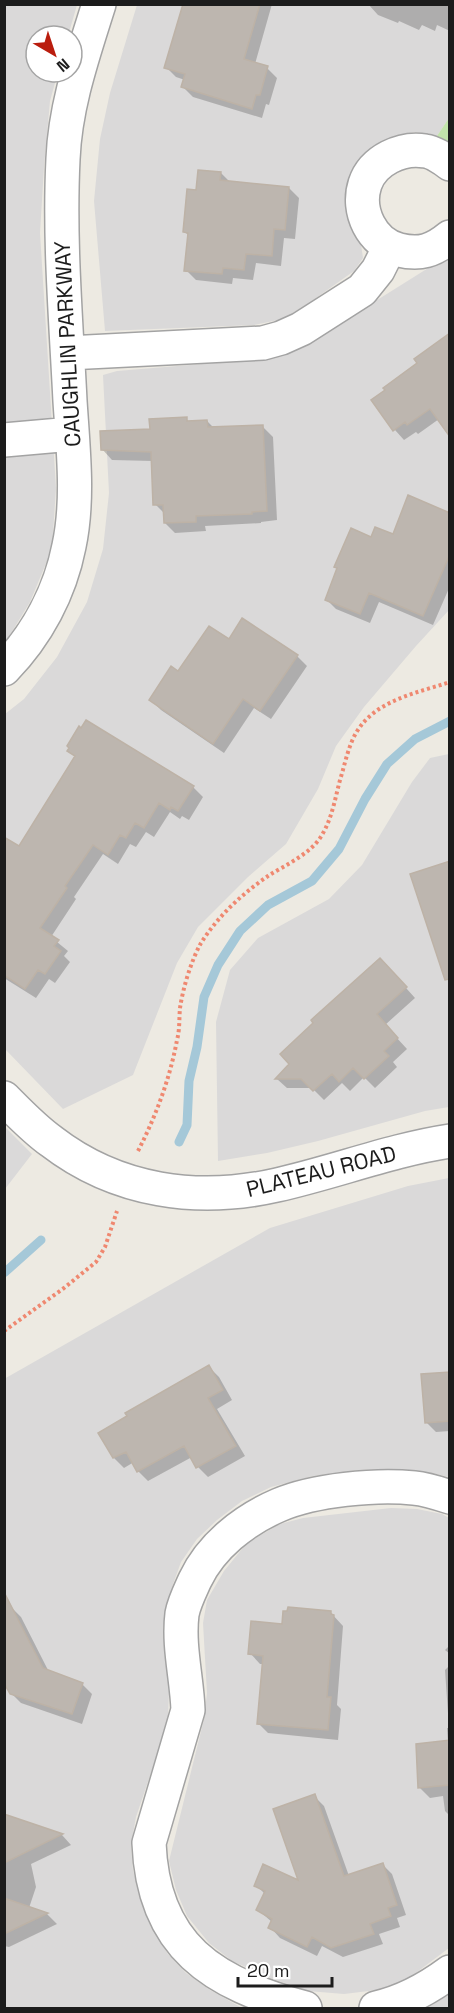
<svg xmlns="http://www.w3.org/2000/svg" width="454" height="2013" font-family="'Space Grotesk',sans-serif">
<rect width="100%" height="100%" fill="#edeae2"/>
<path fill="#dad9d9" d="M 5,5 L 77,5 L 68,36 L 36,36 L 36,72 L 58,72 L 50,101 L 44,167 L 40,233 L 56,488 L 52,549 L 30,602 L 5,643 Z
M 137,5 L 449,5 L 449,118 L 437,136 L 414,132 L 394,137 L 371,151 L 360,238 L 363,258 L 354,271 L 309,303 L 283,319 L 254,325 L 105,331 L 94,201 L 100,139 L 110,93 Z
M 449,255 L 449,610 L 416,646 L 364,707 L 336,746 L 318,789 L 286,844 L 248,877 L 198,927 L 177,963 L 133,1075 L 63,1109 L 5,1049 L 5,714 L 24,699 L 57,657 L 87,602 L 103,549 L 109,493 L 103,375 L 117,371 L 273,358 L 299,349 Z
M 449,754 L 449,1107 L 425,1111 L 318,1141 L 267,1153 L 218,1161 L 216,1022 L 230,970 L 258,938 L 329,899 L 362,865 L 412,782 L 430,758 Z
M 5,1127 L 32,1154 L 5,1189 L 4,1189 Z
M 449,1178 L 449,1477 L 432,1473 L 397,1469 L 358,1470 L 313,1476 L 271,1487 L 242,1501 L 217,1520 L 197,1539 L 181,1562 L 172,1587 L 163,1629 L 169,1692 L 168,1716 L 155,1761 L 136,1817 L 131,1845 L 133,1870 L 140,1896 L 151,1927 L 168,1954 L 186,1973 L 210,1990 L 242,2008 L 5,2008 L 4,1379 L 270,1228 L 408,1186 Z
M 391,1508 L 417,1509 L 442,1514 L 449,1518 L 449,1948 L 405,1981 L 377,1990 L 344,1994 L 308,1991 L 273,1979 L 232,1961 L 209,1943 L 187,1916 L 176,1890 L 169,1861 L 204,1719 L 207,1693 L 203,1623 L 207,1600 L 224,1571 L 247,1543 L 280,1524 L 303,1518 Z
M 449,1993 L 449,2008 L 427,2008 L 440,2000 Z"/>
<path fill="#c2e4ab" d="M 449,118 L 449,144 L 437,136 Z"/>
<path fill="#0003" d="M 184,4 L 272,4 L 255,64 L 267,68 L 277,78 L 269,105 L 266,104 L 262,118 L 193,97 L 183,87 L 185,80 L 176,77 L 166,67 Z
M 368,4 L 450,4 L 450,31 L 437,25 L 435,31 L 422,25 L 419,30 L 399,21 L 398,23 L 378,15 Z
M 221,173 L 230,182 L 289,188 L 299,198 L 295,239 L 284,238 L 281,266 L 256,263 L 253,280 L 233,278 L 232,284 L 196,280 L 186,270 L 189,236 L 185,232 L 197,191 Z
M 419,363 L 439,419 L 418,434 L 416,432 L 404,440 L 395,430 L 373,400 Z
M 186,419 L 189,422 L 207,421 L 214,428 L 263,427 L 273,437 L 277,520 L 261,522 L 261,523 L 205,526 L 206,531 L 175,533 L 165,523 L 165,514 L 155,504 L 153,461 L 112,460 L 102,449 Z
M 450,515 L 450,586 L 433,625 L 379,602 L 370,623 L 336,609 L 326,599 L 393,536 Z
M 297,656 L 307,666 L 271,719 L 254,708 L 224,753 L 161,710 L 151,700 L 179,673 Z
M 69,750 L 193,787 L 203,797 L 189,820 L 182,816 L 180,819 L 170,812 L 154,837 L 146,832 L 136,847 L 130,844 L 118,864 L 103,854 L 74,897 L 76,899 L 51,937 L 68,951 L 64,956 L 70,962 L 55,983 L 49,979 L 36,998 L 4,978 L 4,838 L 19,848 L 76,757 Z
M 390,970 L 415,998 L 385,1025 L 407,1049 L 393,1062 L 397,1067 L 375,1088 L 364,1077 L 350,1091 L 342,1083 L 324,1100 L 312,1088 L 287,1088 L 277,1079 Z
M 209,1367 L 219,1377 L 232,1400 L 217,1409 L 245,1456 L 208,1477 L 198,1467 L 192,1457 L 148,1481 L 138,1471 L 134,1462 L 124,1468 L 114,1458 L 100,1433 Z
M 450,1374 L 450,1431 L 436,1432 L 426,1422 Z
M 11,1607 L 21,1617 L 49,1672 L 82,1684 L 92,1694 L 82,1724 L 21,1703 L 11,1693 Z
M 288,1613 L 331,1613 L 343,1626 L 337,1705 L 341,1709 L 338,1740 L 268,1733 L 258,1723 L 264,1664 L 260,1664 L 250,1653 L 284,1625 Z
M 450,1645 L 450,1654 L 445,1650 Z
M 450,1665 L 450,1816 L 445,1811 L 443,1796 L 430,1798 L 420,1788 L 448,1742 L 447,1728 L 449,1728 L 445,1670 Z
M 314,1796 L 324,1806 L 349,1876 L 382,1864 L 392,1874 L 406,1915 L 397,1918 L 400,1927 L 379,1934 L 383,1944 L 343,1957 L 322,1946 L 317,1956 L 280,1938 L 270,1927 L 272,1922 L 258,1910 L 265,1894 L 256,1885 L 301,1883 Z
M 12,1818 L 62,1835 L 71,1845 L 31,1864 L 36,1887 L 29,1908 L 47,1914 L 57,1924 L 9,1947 L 4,1946 L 4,1821 Z"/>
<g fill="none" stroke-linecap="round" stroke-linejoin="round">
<path stroke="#a5c8d8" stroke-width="9" d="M 179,1142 L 187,1125 L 189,1081 L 197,1047 L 204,997 L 218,965 L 240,931 L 268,905 L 312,881 L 339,849 L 365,799 L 387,764 L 415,739 L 450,721
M 4,1273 L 41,1240"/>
</g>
<path fill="#bdb6af" stroke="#bdb2a6" stroke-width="1.5" d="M 183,4 L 260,4 L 244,59 L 268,66 L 260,95 L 256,95 L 252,109 L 181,87 L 185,74 L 164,68 Z
M 198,170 L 221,172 L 220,180 L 289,187 L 285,230 L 274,229 L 272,256 L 246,254 L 244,270 L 223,268 L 222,274 L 184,271 L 188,233 L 183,232 L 187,189 L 196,190 Z
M 450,333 L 450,437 L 430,409 L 407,425 L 405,422 L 393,431 L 371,400 L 385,390 L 383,388 L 417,363 L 414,359 Z
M 187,417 L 187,421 L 207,420 L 208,427 L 263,425 L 267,511 L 252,512 L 252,514 L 196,516 L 196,522 L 164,523 L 163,505 L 153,505 L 151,452 L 101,450 L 100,431 L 150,429 L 149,419 Z
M 408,495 L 450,513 L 450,554 L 423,616 L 369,593 L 360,614 L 325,600 L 337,568 L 334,567 L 351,528 L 371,537 L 375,527 L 393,534 Z
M 242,618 L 298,655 L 260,711 L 243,699 L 213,744 L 149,700 L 171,666 L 178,671 L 209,626 L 229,639 Z
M 86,720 L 194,786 L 178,811 L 171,807 L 170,810 L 159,803 L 144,828 L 135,823 L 126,838 L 120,835 L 108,855 L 93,845 L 65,886 L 67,888 L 40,928 L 59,940 L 54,946 L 61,951 L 45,974 L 38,970 L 25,989 L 4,975 L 4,837 L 19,846 L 75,756 L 67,751 L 69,748 L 67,746 L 79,726 L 81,728 Z
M 450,861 L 450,979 L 445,980 L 410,874 Z
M 380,958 L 407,987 L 377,1014 L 398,1038 L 384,1051 L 389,1056 L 364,1079 L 353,1068 L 339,1082 L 332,1074 L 313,1091 L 301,1079 L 275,1079 L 289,1064 L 280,1054 L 313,1023 L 311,1020 Z
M 209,1365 L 223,1390 L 208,1398 L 236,1446 L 196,1468 L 184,1446 L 137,1472 L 126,1452 L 113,1458 L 98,1433 L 127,1416 L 125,1413 Z
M 450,1372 L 450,1421 L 425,1423 L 421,1374 Z
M 4,1592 L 43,1668 L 83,1683 L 72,1714 L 10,1694 L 4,1683 Z
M 288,1607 L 331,1611 L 331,1614 L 334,1615 L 327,1697 L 331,1697 L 328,1730 L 257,1724 L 263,1656 L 248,1654 L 251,1621 L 282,1624 L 283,1611 L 287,1611 Z
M 450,1740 L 450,1785 L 418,1788 L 416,1744 Z
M 315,1794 L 344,1876 L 383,1863 L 397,1905 L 388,1908 L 391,1916 L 370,1924 L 374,1934 L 331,1948 L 312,1937 L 307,1947 L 268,1928 L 272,1919 L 256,1910 L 265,1891 L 254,1886 L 263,1864 L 298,1880 L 273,1809 Z
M 4,1814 L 63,1834 L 4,1863 Z
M 4,1898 L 48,1913 L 4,1934 Z"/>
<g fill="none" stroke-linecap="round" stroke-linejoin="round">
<defs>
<path id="minor" d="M 450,164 C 444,159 433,152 425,151 C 402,147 373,160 365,184 C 356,211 372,243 399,250 C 420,255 433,251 450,237
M 68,353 L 263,343 L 281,338 L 301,329 L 362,290 L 378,270 L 389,248
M 4,440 L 72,434
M 4,669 C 37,635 60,592 69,546 C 79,499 73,448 70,401 C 66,320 59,240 63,159 C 65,106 83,55 99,4
M 4,1098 C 19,1113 34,1129 51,1141 C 117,1192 198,1203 277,1185 C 335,1172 391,1150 450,1141
M 305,2008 C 213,1984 153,1946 149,1843 L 188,1710 C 187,1679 178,1646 182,1614 C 184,1603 190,1591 195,1580 C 211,1546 244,1520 279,1505 C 314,1490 376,1484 414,1488 C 426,1489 438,1493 450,1497
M 376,2008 C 403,2002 427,1989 450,1972"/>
</defs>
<use href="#minor" stroke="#a3a3a3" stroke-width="36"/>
<path stroke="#ef8870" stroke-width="4" stroke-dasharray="3 3" stroke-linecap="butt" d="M 138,1151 C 156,1116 170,1078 177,1040 C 180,1029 179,1018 180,1008 C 183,988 191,961 201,943 C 218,916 242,894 268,876 C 285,865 311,854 322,835 C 332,818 335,799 340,780 C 345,764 348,747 356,733 C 375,700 417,693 450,682
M 4,1331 L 64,1288 L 96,1262 L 105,1247 L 117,1211"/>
<use href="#minor" stroke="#fff" stroke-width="33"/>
</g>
<g text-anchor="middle" stroke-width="4.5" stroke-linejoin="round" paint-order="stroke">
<g font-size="22" fill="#1c1c1c" stroke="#fff">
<text transform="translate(67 344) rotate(-93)" y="8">CAUGHLIN PARKWAY</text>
<text transform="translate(321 1171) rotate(-14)" y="8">PLATEAU ROAD</text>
</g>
</g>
<rect width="454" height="2013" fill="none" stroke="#1c1c1c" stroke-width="12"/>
<g transform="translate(54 54) rotate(141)"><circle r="28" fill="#ffffff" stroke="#a4a4a4" stroke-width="1.5"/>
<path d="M0-4.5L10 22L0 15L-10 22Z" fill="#ba1d0e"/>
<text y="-9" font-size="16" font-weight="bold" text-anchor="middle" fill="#1c1c1c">N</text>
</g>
<path d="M238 1977v9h94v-9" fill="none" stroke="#1c1c1c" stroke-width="3"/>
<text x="247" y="1977" font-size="18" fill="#1c1c1c" stroke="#ffffff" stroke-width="4.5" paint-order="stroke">20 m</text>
</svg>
